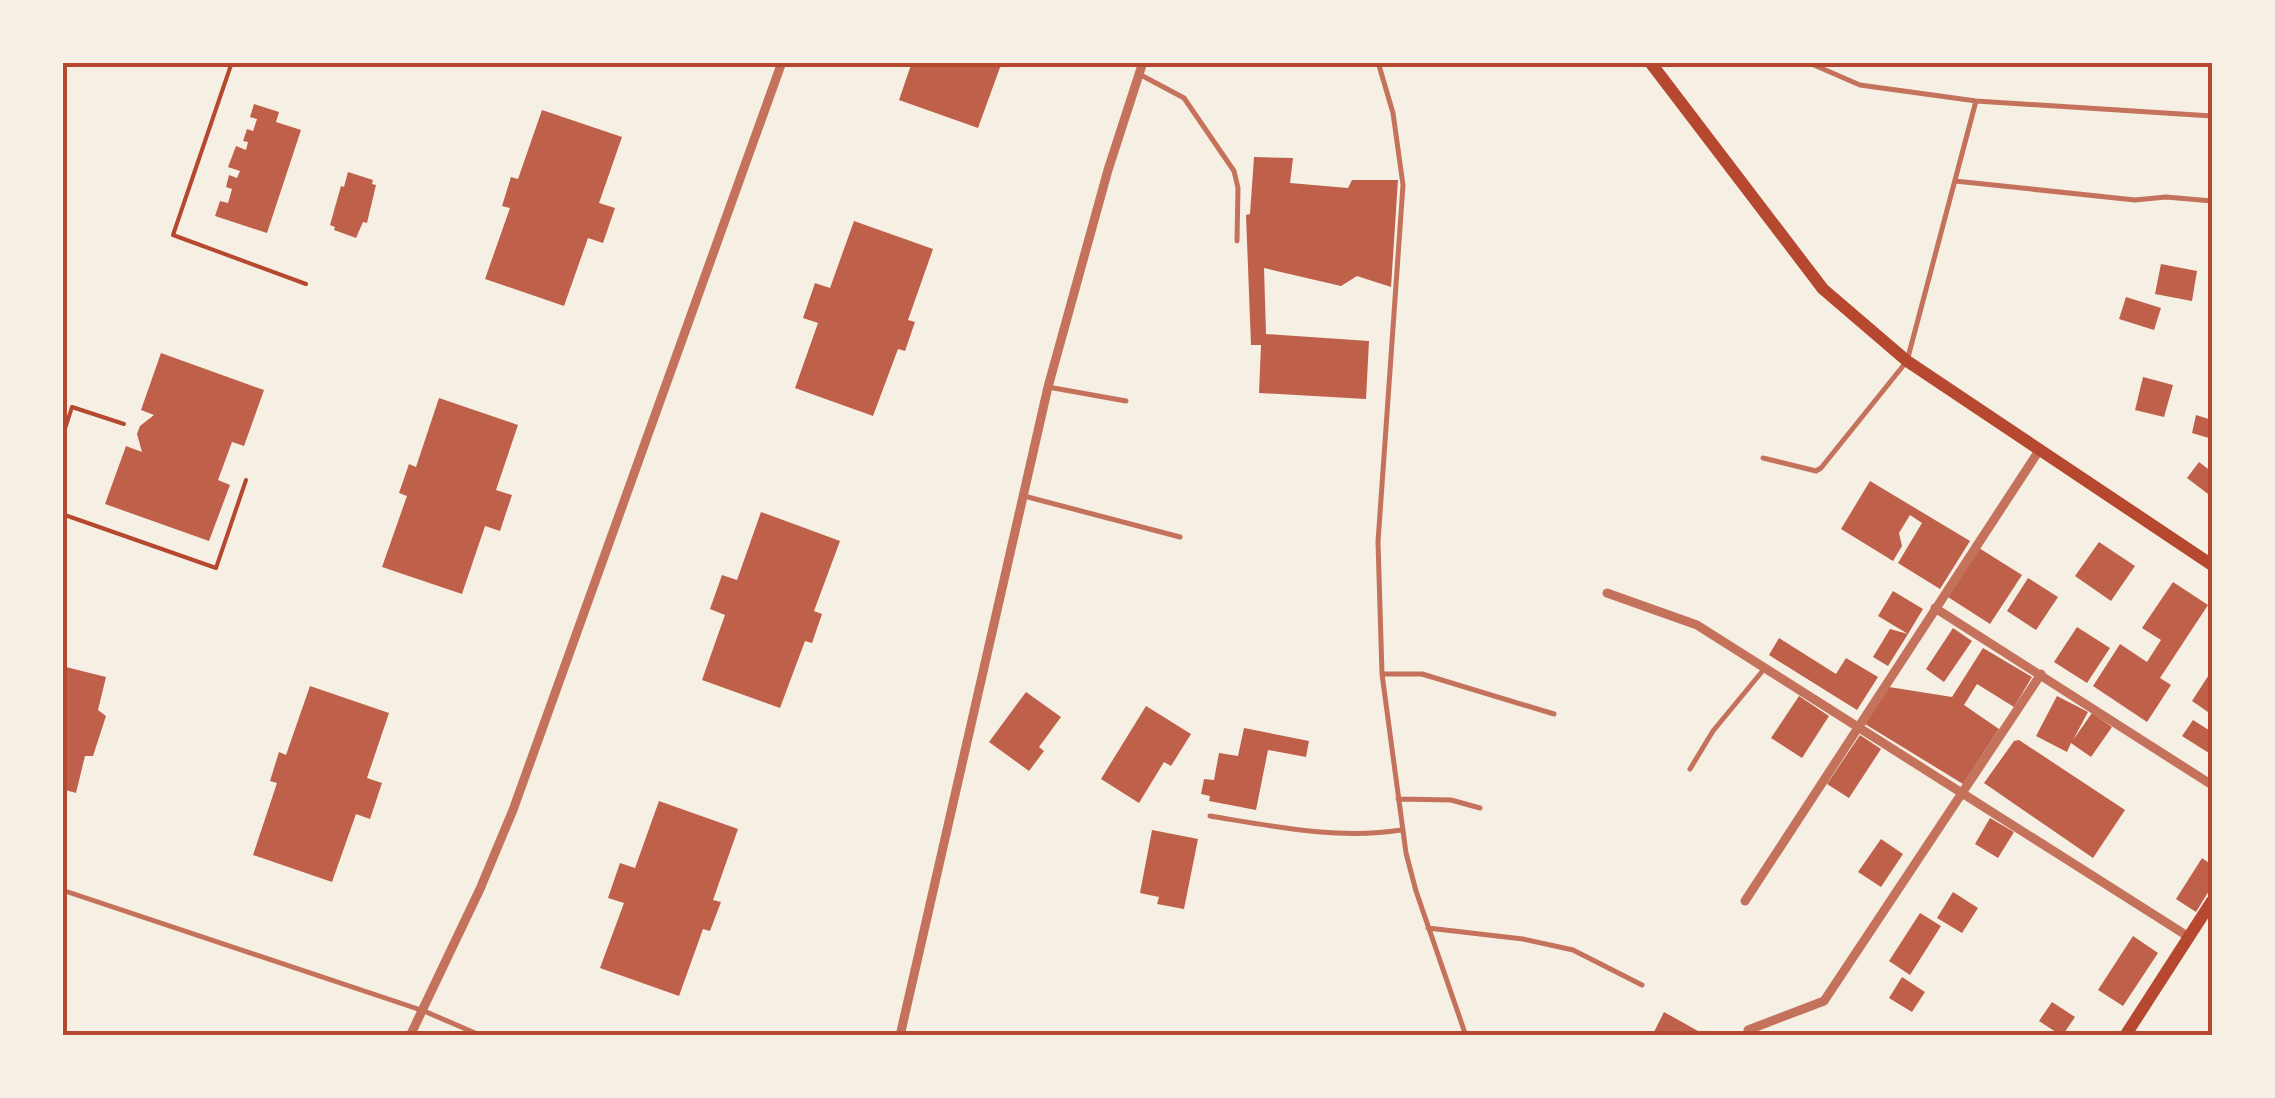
<svg xmlns="http://www.w3.org/2000/svg" width="2275" height="1098" font-family="'IBM Plex Serif',serif">
<rect width="100%" height="100%" fill="#f6efe4"/>
<path fill="#bf614a" d="M 912,62 L 1002,62 L 978,128 L 899,100 Z
M 254,104 L 279,112 L 276,122 L 301,130 L 267,233 L 215,216 L 220,201 L 228,203 L 232,189 L 226,187 L 229,175 L 237,178 L 240,171 L 228,167 L 236,146 L 246,150 L 248,142 L 243,141 L 247,129 L 253,131 L 257,119 L 250,117 Z
M 542,110 L 622,137 L 599,203 L 615,208 L 603,243 L 588,238 L 564,306 L 485,279 L 510,208 L 502,206 L 511,177 L 518,179 Z
M 1254,157 L 1293,158 L 1290,183 L 1348,188 L 1352,180 L 1398,180 L 1391,287 L 1357,276 L 1341,286 L 1264,268 L 1266,334 L 1369,341 L 1366,399 L 1259,393 L 1261,345 L 1251,345 L 1246,215 L 1250,214 Z
M 348,172 L 373,180 L 372,184 L 376,185 L 367,223 L 363,222 L 356,238 L 334,230 L 335,227 L 330,225 L 341,186 L 344,187 Z
M 854,221 L 933,249 L 908,320 L 915,322 L 905,351 L 898,349 L 873,416 L 795,388 L 818,323 L 803,318 L 815,283 L 830,288 Z
M 2161,264 L 2197,271 L 2192,301 L 2155,294 Z
M 2126,297 L 2161,308 L 2154,330 L 2119,319 Z
M 161,353 L 264,390 L 244,446 L 232,442 L 218,480 L 230,485 L 209,541 L 105,504 L 126,446 L 142,452 L 137,434 L 140,426 L 154,415 L 141,410 Z
M 2143,377 L 2173,385 L 2164,417 L 2135,410 Z
M 439,398 L 518,425 L 496,490 L 512,495 L 500,531 L 485,526 L 462,594 L 382,567 L 407,496 L 399,493 L 409,464 L 416,467 Z
M 2196,415 L 2212,420 L 2212,439 L 2192,433 Z
M 2199,462 L 2212,472 L 2212,497 L 2187,478 Z
M 1870,481 L 1970,541 L 1940,589 L 1898,563 L 1922,523 L 1910,515 L 1899,533 L 1902,546 L 1893,561 L 1841,529 Z
M 761,512 L 840,541 L 814,611 L 822,614 L 812,643 L 805,641 L 780,708 L 702,680 L 725,615 L 710,609 L 722,575 L 737,580 Z
M 2099,542 L 2135,566 L 2111,601 L 2075,576 Z
M 1979,548 L 2022,575 L 1990,624 L 1948,597 Z
M 2028,578 L 2058,597 L 2036,630 L 2007,611 Z
M 2173,582 L 2208,605 L 2160,678 L 2171,685 L 2147,722 L 2093,686 L 2120,644 L 2147,662 L 2161,640 L 2142,628 Z
M 1893,591 L 1923,609 L 1908,634 L 1878,616 Z
M 2077,627 L 2110,648 L 2087,683 L 2054,662 Z
M 1953,628 L 1972,641 L 1944,682 L 1926,669 Z
M 1890,629 L 1908,634 L 1888,666 L 1873,657 Z
M 1779,638 L 1836,674 L 1846,658 L 1878,677 L 1857,710 L 1769,655 Z
M 1983,648 L 2032,677 L 2014,707 L 1977,684 L 1964,705 L 1999,729 L 1963,784 L 1865,724 L 1889,687 L 1952,697 Z
M 62,666 L 106,677 L 98,710 L 106,716 L 93,756 L 85,756 L 76,793 L 62,789 Z
M 2212,670 L 2212,705 L 2208,712 L 2192,701 Z
M 310,686 L 389,713 L 367,778 L 382,783 L 370,819 L 356,814 L 332,882 L 253,855 L 277,783 L 270,781 L 279,752 L 286,755 Z
M 1026,692 L 1061,717 L 1039,747 L 1044,751 L 1029,771 L 989,742 Z
M 1799,696 L 1829,716 L 1802,758 L 1771,738 Z
M 2057,696 L 2088,712 L 2073,740 L 2092,713 L 2112,727 L 2091,757 L 2071,743 L 2067,752 L 2036,736 Z
M 1146,706 L 1191,734 L 1171,766 L 1164,762 L 1139,803 L 1101,779 Z
M 2193,720 L 2212,732 L 2212,755 L 2182,736 Z
M 1244,728 L 1309,741 L 1306,757 L 1268,750 L 1256,810 L 1209,801 L 1210,796 L 1201,794 L 1204,779 L 1214,780 L 1219,753 L 1238,756 Z
M 1860,735 L 1881,749 L 1849,798 L 1827,784 Z
M 2019,740 L 2125,810 L 2093,858 L 1984,783 L 2014,741 Z
M 659,801 L 738,829 L 713,900 L 721,902 L 710,931 L 703,929 L 679,996 L 600,968 L 624,903 L 608,898 L 620,863 L 635,868 Z
M 1990,818 L 2014,832 L 1998,858 L 1975,844 Z
M 1152,830 L 1198,839 L 1184,909 L 1157,904 L 1159,897 L 1140,893 Z
M 1881,839 L 1903,854 L 1881,887 L 1858,872 Z
M 2202,858 L 2212,865 L 2212,886 L 2196,912 L 2176,899 Z
M 1953,892 L 1978,908 L 1962,933 L 1937,918 Z
M 1920,913 L 1941,926 L 1910,975 L 1889,961 Z
M 2133,936 L 2158,953 L 2123,1006 L 2098,990 Z
M 1902,977 L 1925,992 L 1912,1012 L 1889,998 Z
M 2052,1002 L 2075,1017 L 2062,1036 L 2039,1021 Z
M 1664,1012 L 1707,1036 L 1652,1036 Z"/>
<g fill="none" stroke-linecap="round" stroke-linejoin="round">
<path stroke="#b5482f" stroke-width="4" d="M 232,62 L 173,235 L 306,284
M 62,438 L 72,407 L 124,424
M 62,514 L 216,568 L 246,480"/>
<path stroke="#c5725c" stroke-width="5" d="M 1378,62 L 1393,113 L 1403,185 L 1378,542 L 1382,674 L 1406,853 L 1416,891 L 1466,1036
M 1807,62 L 1860,85 L 1976,101
M 1139,74 L 1184,98 L 1234,171 L 1238,188 L 1237,241
M 1955,181 L 2135,200 L 2166,197 L 2212,201
M 1048,387 L 1126,401
M 1763,458 L 1816,471 L 1821,468 L 1907,361 L 1976,101 L 2212,116
M 1024,496 L 1180,537
M 1382,674 L 1422,674 L 1554,714
M 1690,769 L 1713,731 L 1765,668
M 1398,799 L 1451,800 L 1480,808
M 1210,816 C 1272,826 1338,840 1401,830
M 62,890 L 424,1011 L 482,1036
M 1428,928 L 1523,939 L 1573,950 L 1642,985"/>
<path stroke="#c5725c" stroke-width="9" d="M 1607,593 L 1697,625 L 2189,937
M 1935,608 L 2212,785
M 1745,901 L 2040,449
M 1748,1030 L 1824,1001 L 2041,674
M 410,1036 L 480,889 L 513,810 L 782,62
M 900,1036 L 1048,387 L 1108,170 L 1143,62"/>
<path stroke="#b5482f" stroke-width="12" d="M 1650,62 L 1823,289 L 1907,361 L 2212,565
M 2125,1036 L 2212,901"/>
</g>
<rect width="2275" height="1098" fill="none" stroke="#f6efe4" stroke-width="130"/>
<rect x="65" y="65" width="2145" height="968" fill="none" stroke="#b5482f" stroke-width="4"/>
</svg>
